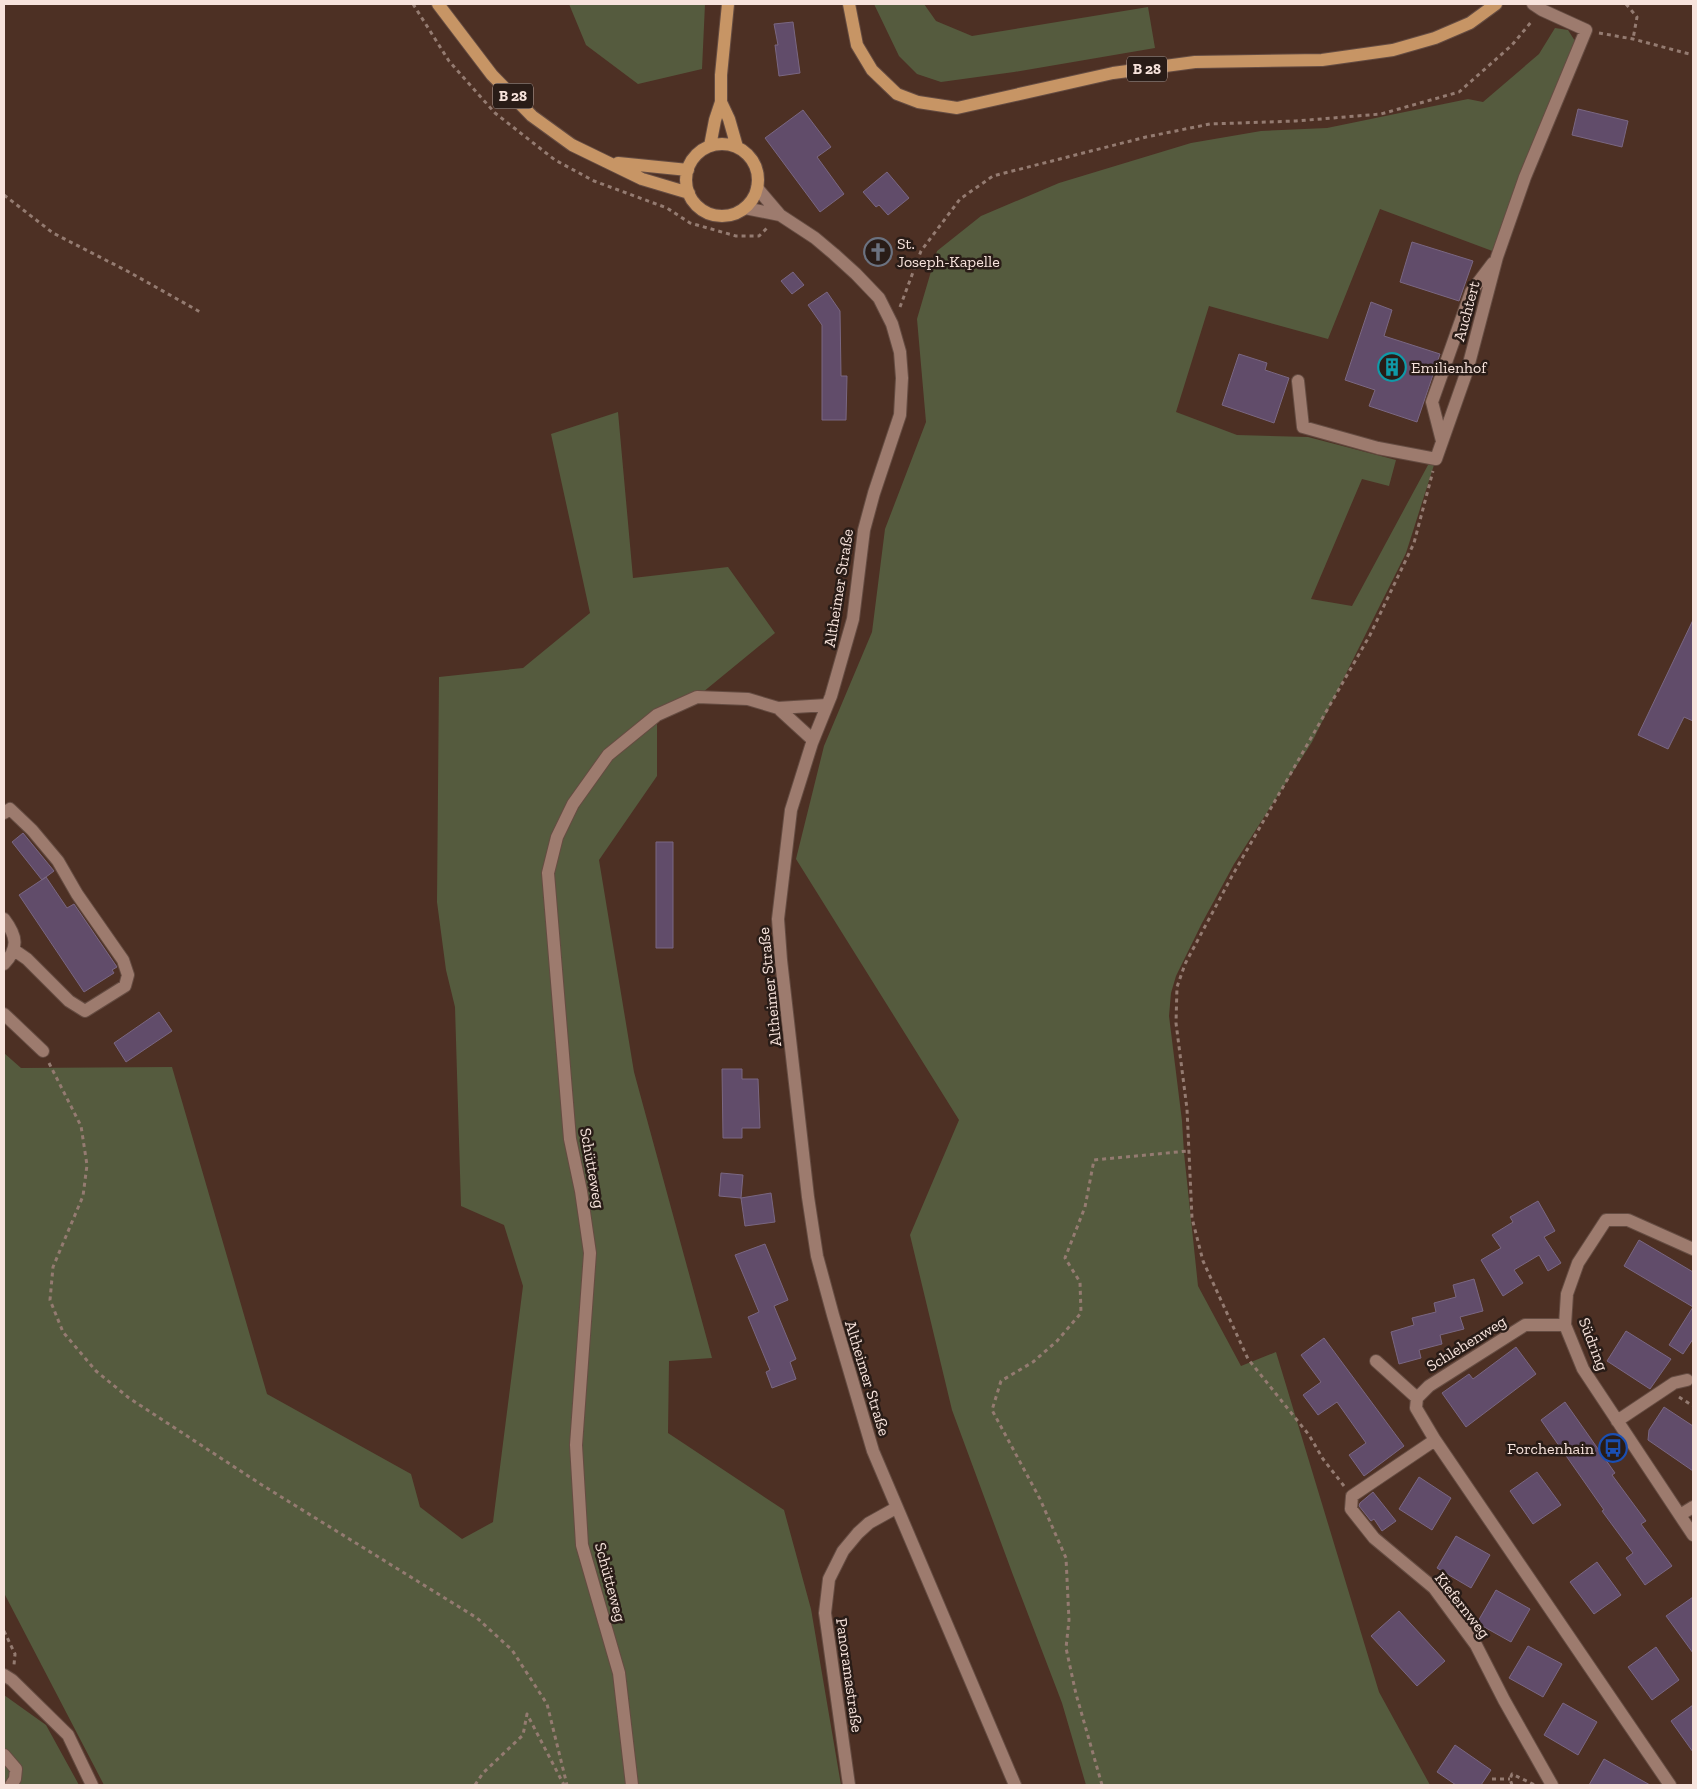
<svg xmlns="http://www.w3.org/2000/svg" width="1697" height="1789" font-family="'Zilla Slab',serif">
<rect width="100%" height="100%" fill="#4d3024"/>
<path fill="#555b3e" d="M 569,4 L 705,4 L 702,69 L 638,84 L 586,45 Z
M 874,4 L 924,4 L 936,21 L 972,36 L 1148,7 L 1155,48 L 1014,72 L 941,82 L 917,74 L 899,56 Z
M 1555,28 L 1568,30 L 1575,41 L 1495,252 L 1380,209 L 1328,339 L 1209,306 L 1176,412 L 1237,435 L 1308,437 L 1396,460 L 1389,486 L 1362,479 L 1311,599 L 1352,606 L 1428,465 L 1434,465 L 1406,553 L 1312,742 L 1234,864 L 1202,923 L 1176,976 L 1171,993 L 1169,1016 L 1182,1121 L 1184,1153 L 1198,1286 L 1241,1366 L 1276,1352 L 1379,1692 L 1430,1785 L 1086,1785 L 1062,1703 L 1013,1575 L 952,1410 L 910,1235 L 959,1120 L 796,859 L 824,746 L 872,632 L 885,529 L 926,422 L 917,319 L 937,251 L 981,216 L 1059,183 L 1191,143 L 1261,131 L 1327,128 L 1468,99 L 1483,102 L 1539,54 Z
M 618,412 L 633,578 L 728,567 L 775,633 L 697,697 L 657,715 L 657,776 L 599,860 L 634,1072 L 712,1358 L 669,1361 L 668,1433 L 784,1510 L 811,1609 L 841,1785 L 104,1785 L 4,1593 L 4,1053 L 21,1068 L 172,1067 L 267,1394 L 411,1474 L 420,1507 L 462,1539 L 493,1522 L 523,1286 L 504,1225 L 461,1206 L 455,1007 L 446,970 L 437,902 L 439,677 L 523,668 L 590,613 L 551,434 Z
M 4,1695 L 46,1725 L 79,1785 L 4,1785 Z"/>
<path fill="#614c6a" stroke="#7a6782" d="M 793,22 L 800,73 L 779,76 L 775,45 L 778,45 L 774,24 Z
M 1578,109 L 1628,121 L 1622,147 L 1572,135 Z
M 803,110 L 831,147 L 817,157 L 844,194 L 820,212 L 765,138 Z
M 887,172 L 909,198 L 888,215 L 879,205 L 876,207 L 863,192 Z
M 1412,242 L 1473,261 L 1459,301 L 1400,282 Z
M 793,272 L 804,285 L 792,294 L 781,281 Z
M 827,292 L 840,311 L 841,376 L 847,376 L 846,420 L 822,420 L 822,325 L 808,305 Z
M 1371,302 L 1392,310 L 1384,336 L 1440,354 L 1417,422 L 1369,406 L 1375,390 L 1345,380 Z
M 1239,354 L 1267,363 L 1265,370 L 1289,378 L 1274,423 L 1222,405 Z
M 1693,620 L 1693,721 L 1684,717 L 1668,749 L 1638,735 Z
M 23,833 L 54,871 L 42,880 L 12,842 Z
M 656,842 L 673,842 L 673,948 L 656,948 Z
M 46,877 L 67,908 L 74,904 L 117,967 L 112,970 L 114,973 L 84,992 L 19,895 Z
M 159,1012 L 172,1031 L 126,1062 L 114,1043 Z
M 722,1069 L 742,1069 L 742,1079 L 758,1079 L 760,1128 L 742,1128 L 742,1138 L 723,1138 Z
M 721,1173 L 743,1175 L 741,1198 L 719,1196 Z
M 771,1193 L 775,1222 L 745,1226 L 741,1198 Z
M 1538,1201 L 1555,1231 L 1544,1237 L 1561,1263 L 1548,1271 L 1539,1255 L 1514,1270 L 1523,1283 L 1503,1296 L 1481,1260 L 1501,1248 L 1492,1235 L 1513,1222 L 1510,1217 Z
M 1639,1240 L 1693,1272 L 1693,1339 L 1683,1354 L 1669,1345 L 1693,1307 L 1624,1266 Z
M 765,1244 L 788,1300 L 774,1306 L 796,1359 L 790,1362 L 796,1379 L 772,1388 L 766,1372 L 770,1370 L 748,1317 L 759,1312 L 735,1255 Z
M 1474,1279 L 1483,1311 L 1460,1317 L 1464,1329 L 1440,1335 L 1442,1344 L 1419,1350 L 1421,1358 L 1399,1364 L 1391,1332 L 1414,1325 L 1412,1318 L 1436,1312 L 1434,1303 L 1456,1297 L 1453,1285 Z
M 1626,1331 L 1671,1359 L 1650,1389 L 1607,1361 Z
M 1324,1338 L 1404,1446 L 1364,1476 L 1349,1455 L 1366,1443 L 1337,1402 L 1318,1415 L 1303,1395 L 1321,1382 L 1301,1355 Z
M 1516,1347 L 1536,1374 L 1466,1427 L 1442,1393 L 1469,1374 L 1473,1379 Z
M 1565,1402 L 1615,1473 L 1612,1475 L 1646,1521 L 1641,1524 L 1672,1566 L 1645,1585 L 1626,1558 L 1633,1553 L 1602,1511 L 1604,1510 L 1541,1420 Z
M 1664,1407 L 1693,1426 L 1693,1471 L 1648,1440 L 1649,1430 Z
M 1537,1472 L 1561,1505 L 1533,1524 L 1510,1491 Z
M 1419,1477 L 1451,1498 L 1432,1530 L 1399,1509 Z
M 1373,1492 L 1396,1521 L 1382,1531 L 1374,1519 L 1371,1521 L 1359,1506 L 1360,1503 Z
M 1456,1536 L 1490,1555 L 1471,1588 L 1437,1568 Z
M 1597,1562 L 1621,1595 L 1594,1614 L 1570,1582 Z
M 1496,1590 L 1530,1609 L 1511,1642 L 1477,1623 Z
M 1693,1597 L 1693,1653 L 1666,1616 Z
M 1399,1611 L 1445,1661 L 1417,1686 L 1371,1636 Z
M 1528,1646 L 1562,1664 L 1543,1697 L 1509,1678 Z
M 1656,1647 L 1679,1680 L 1652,1700 L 1628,1667 Z
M 1563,1703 L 1597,1722 L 1578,1755 L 1544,1735 Z
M 1693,1705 L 1693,1752 L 1671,1721 Z
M 1455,1745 L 1491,1770 L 1481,1785 L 1456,1785 L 1437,1772 Z
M 1604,1759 L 1650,1785 L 1589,1785 Z"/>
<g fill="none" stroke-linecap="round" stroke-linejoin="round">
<defs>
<path id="minor" d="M 757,188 L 780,215 L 815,238 L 834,254 L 856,274 L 879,298 L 892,324 L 900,352 L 902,378 L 900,415 L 874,493 L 864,530 L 853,619 L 831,696 L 812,743 L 791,810 L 778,919 L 781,960 L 808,1197 L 817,1256 L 833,1315 L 873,1451 L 1015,1785
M 745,208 L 780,215
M 1298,381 L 1303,427 L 1378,448 L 1436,459 L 1467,371 L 1497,257 L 1525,177 L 1586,30 L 1542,10 L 1533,4
M 1442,441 L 1432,402 L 1471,292 L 1493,263
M 778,708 L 813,740
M 4,813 L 10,809 L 32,830 L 58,861 L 77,894 L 123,960 L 128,975 L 125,986 L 85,1011 L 69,1001 L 27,959 L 14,950
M 4,919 C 17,936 19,948 4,964
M 4,1014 L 43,1051
M 1693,1249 L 1628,1220 L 1606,1220 L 1578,1263 L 1567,1294 L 1565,1325 L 1583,1369 L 1693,1535
M 1376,1361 L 1417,1398 L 1416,1408 L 1435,1440 L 1670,1785
M 1417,1398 L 1429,1386 L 1525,1325 L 1565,1325
M 1617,1421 L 1674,1383 L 1687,1380
M 1435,1440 L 1352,1496 L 1351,1509 L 1374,1538 L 1434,1588 L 1476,1645 L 1504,1700 L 1552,1785
M 1680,1515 L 1693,1507
M 4,1675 L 12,1680 L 68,1735 L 92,1785
M 4,1755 L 16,1769 L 15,1779 L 11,1785
M 632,1785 L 619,1673 L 582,1545 L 576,1445 L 590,1253 L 581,1191 L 570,1139 L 548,873 L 557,837 L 573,804 L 608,755 L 657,715 L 697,697 L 748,699 L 778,708 L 827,705
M 849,1785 L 825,1613 L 829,1579 L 843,1551 L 858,1533 L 869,1523 L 896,1508"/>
<path id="major" d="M 438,4 L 492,75 L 532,116 L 572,145 L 642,179 L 689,193
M 849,4 L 857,45 L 872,70 L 897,94 L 918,102 L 957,108 L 1113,73 L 1195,62 L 1322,60 L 1393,50 L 1435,38 L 1470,23 L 1496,4
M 721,102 L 729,119 L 737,147
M686 180a36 36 0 1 1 72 0a36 36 0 1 1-72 0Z
M 710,146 L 715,120 L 721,102 L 721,75 L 728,4
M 618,163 L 688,170"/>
</defs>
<use href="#minor" stroke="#654c42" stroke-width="14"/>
<use href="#major" stroke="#654c42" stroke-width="14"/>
<path stroke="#947b71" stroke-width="3" stroke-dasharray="4 4" stroke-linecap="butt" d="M 413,4 L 449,61 L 495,113 L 555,160 L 594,181 L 667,208 L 690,223 L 736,236 L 759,236 L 768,227
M 1626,4 L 1637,17 L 1633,39
M 1599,33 L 1633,39 L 1693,55
M 4,195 L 53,233 L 129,272 L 202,313
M 900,307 L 921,251 L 960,199 L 993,176 L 1146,137 L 1210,124 L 1296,121 L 1381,114 L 1459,92 L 1512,45 L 1532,21
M 49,1063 L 81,1126 L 87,1165 L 83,1196 L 53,1267 L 50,1300 L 63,1332 L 96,1371 L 129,1398 L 262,1485 L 477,1618 L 512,1650 L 547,1704 L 567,1785
M 1679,1397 L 1693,1406
M 1344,1486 L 1323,1459 L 1309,1435 L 1248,1359 L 1203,1261 L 1192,1218 L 1187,1109 L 1176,1023 L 1177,987 L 1185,964 L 1232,876 L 1370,635 L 1414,543 L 1433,471
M 4,1631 L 15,1654 L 14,1665
M 1492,1779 L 1510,1779
M 475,1785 L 483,1773 L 523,1735 L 527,1714 L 564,1785
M 1102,1785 L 1076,1694 L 1066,1648 L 1069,1620 L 1066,1558 L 1040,1499 L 992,1410 L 1001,1381 L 1033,1362 L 1057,1341 L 1081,1313 L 1080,1282 L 1065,1258 L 1085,1207 L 1094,1160 L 1188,1151
M 1512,1785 L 1510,1779 L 1512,1774 L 1535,1785"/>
<use href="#minor" stroke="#9d7b6e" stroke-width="12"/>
<use href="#major" stroke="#c79565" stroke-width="12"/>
</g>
<defs>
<symbol id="church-ring" viewBox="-11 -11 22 22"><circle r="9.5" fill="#291c17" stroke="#6b7280" stroke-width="1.5"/><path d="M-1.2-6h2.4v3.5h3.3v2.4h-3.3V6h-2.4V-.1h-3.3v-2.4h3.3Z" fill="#6b7280"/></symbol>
<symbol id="building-ring" viewBox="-11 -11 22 22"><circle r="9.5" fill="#291c17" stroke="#0f9aa8" stroke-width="1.5"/><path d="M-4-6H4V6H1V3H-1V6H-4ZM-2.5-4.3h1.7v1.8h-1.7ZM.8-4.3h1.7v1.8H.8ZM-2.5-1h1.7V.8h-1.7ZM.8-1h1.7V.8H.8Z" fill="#0f9aa8"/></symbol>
<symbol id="bus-ring" viewBox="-11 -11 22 22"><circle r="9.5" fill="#291c17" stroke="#1a4fb4" stroke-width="1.5"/><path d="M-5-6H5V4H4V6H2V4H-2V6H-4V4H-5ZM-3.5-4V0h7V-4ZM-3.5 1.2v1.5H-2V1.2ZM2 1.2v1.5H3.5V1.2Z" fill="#1a4fb4"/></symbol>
</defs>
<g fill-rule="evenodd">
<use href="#church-ring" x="862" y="236" width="32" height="32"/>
<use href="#building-ring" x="1376" y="351" width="32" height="32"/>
<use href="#bus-ring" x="1597" y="1432" width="32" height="32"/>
</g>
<g text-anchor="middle" stroke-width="5" stroke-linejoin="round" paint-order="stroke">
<g fill="#291c17" stroke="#b9a7a1" stroke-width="1">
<rect x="1127" y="56.5" width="40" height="25" rx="4"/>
<rect x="493" y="83.5" width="40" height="25" rx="4"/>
</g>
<g font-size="15" font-weight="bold" fill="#f7e3dc">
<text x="1147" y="74">B 28</text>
<text x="513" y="101">B 28</text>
</g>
<g font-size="16" fill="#f7e3dc" stroke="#291c17" text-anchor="start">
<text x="897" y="249">St.<tspan x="897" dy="18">Joseph-Kapelle</tspan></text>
<text x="1411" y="373">Emilienhof</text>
<text x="1594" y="1454" text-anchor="end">Forchenhain</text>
</g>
<g font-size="16" fill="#f7e3dc" stroke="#291c17">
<text transform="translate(1466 311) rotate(-75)" y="6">Auchtert</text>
<text transform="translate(838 588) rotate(-81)" y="6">Altheimer Straße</text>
<text transform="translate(769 987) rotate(-96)" y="6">Altheimer Straße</text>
<text transform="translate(593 1168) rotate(80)" y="6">Schütteweg</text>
<text transform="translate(1466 1343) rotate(-32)" y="6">Schlehenweg</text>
<text transform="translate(1594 1344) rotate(69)" y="6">Südring</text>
<text transform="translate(868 1378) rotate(73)" y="6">Altheimer Straße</text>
<text transform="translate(611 1582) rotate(75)" y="6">Schütteweg</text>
<text transform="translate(1463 1605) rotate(52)" y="6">Kiefernweg</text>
<text transform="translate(850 1675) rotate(82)" y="6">Panoramastraße</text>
</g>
</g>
<rect width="1697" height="1789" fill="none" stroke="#f7e3dc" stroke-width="10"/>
</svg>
